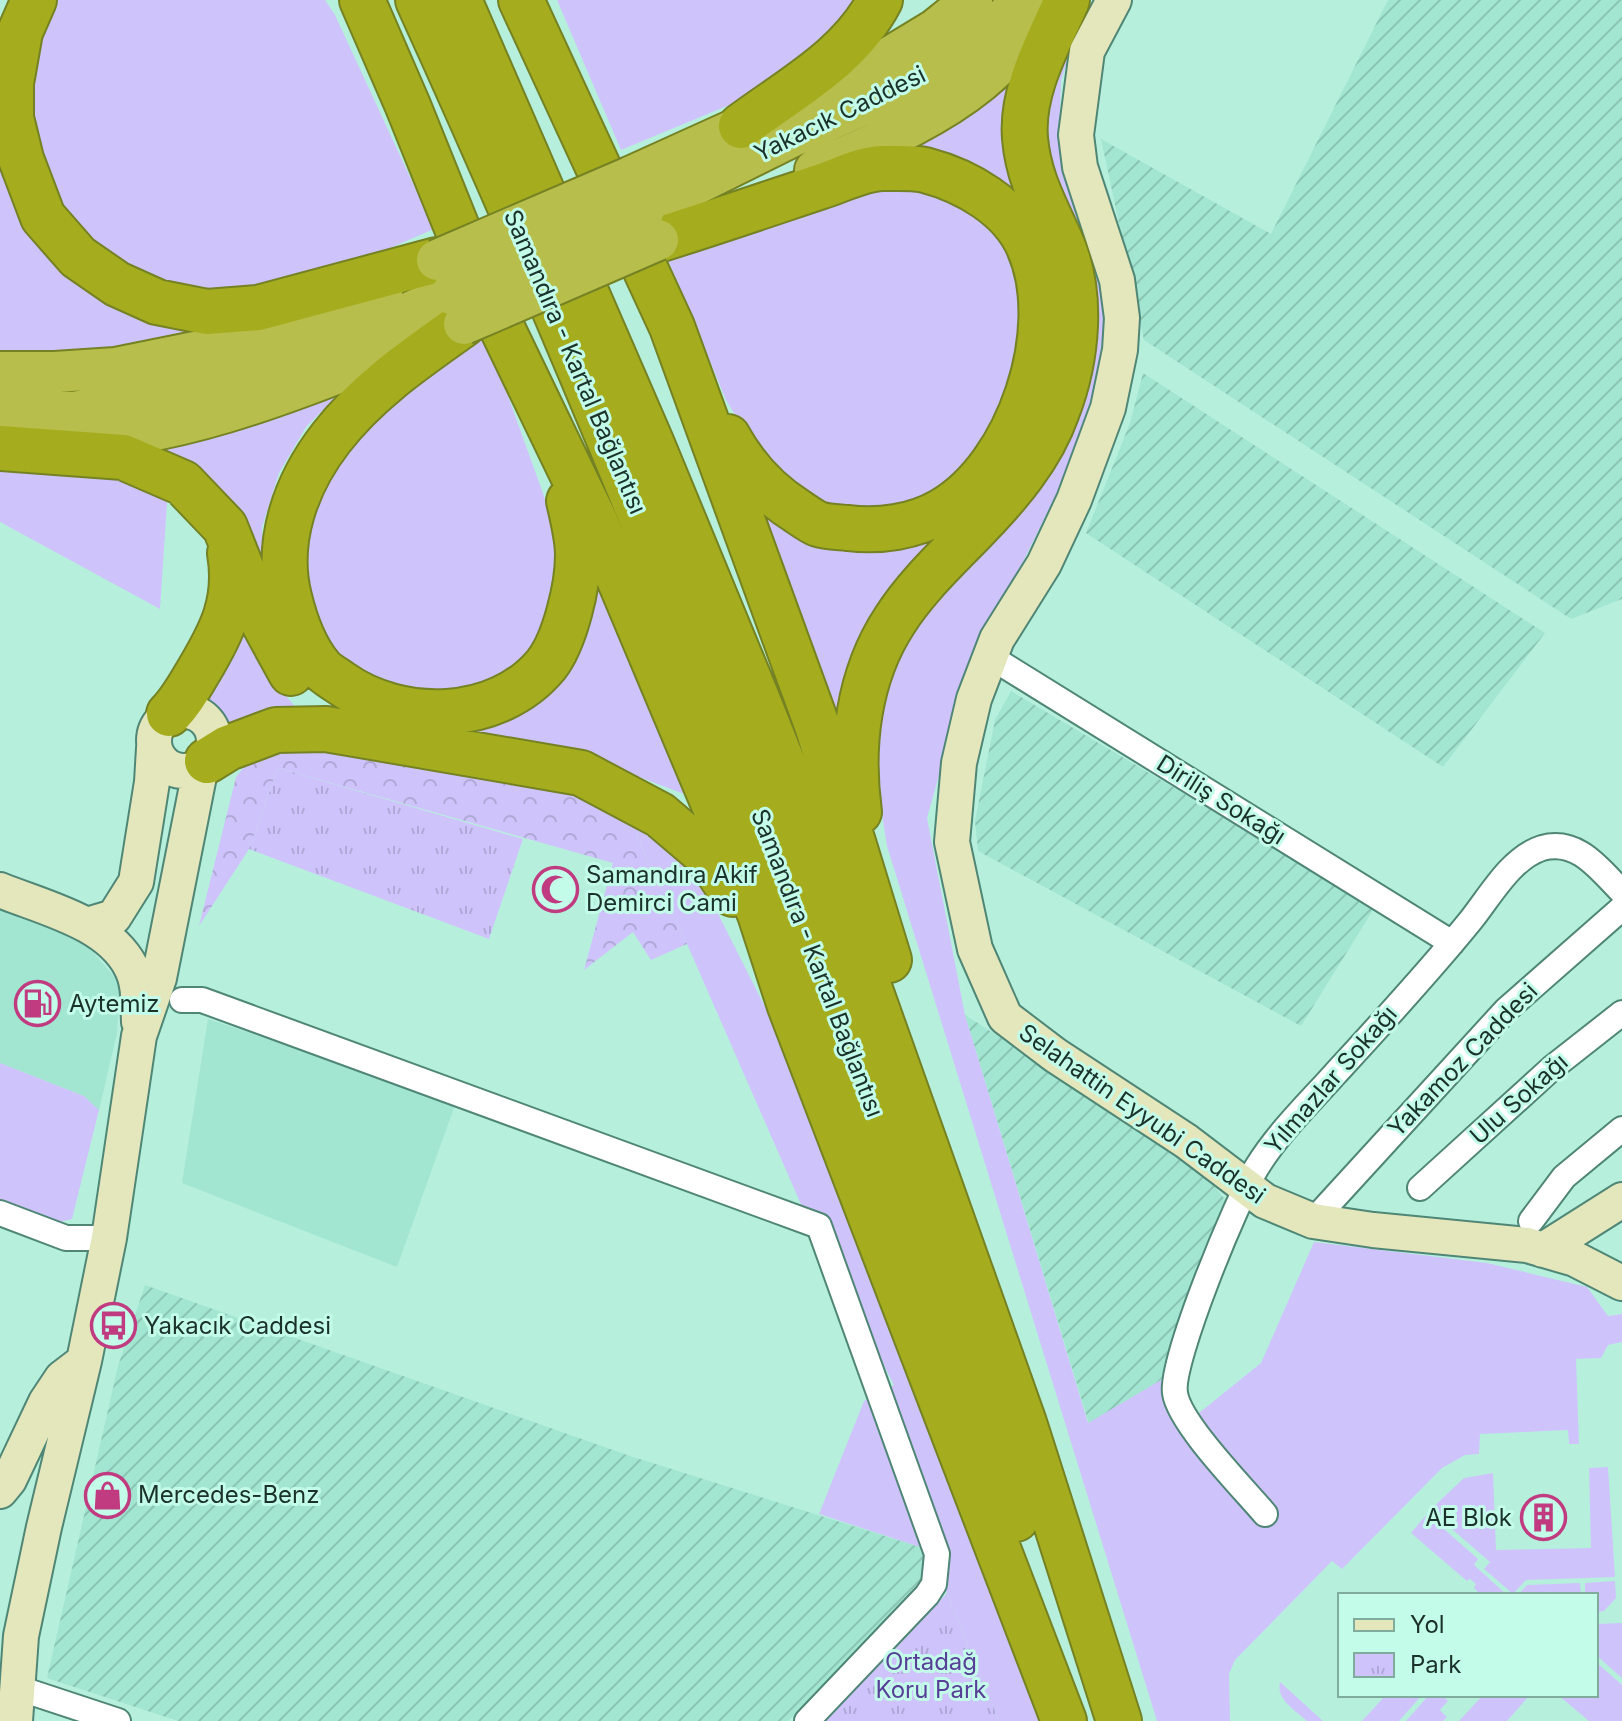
<svg xmlns="http://www.w3.org/2000/svg" width="1622" height="1721" font-family="Inter,sans-serif">
<defs>
<pattern id="industrial-furrows" width="10" height="10" patternUnits="userSpaceOnUse" patternTransform="scale(2)"><rect width="10" height="10" fill="#a2e5d1"/><path d="M-1 1l2-2M0 10L10 0M9 11l2-2" fill="none" stroke="#8bc5b4"/></pattern>
<pattern id="forest-crowns" width="20" height="18" patternUnits="userSpaceOnUse" patternTransform="scale(2)"><rect width="20" height="18" fill="#cec4fb"/><path d="M2 6a3 3 0 1 1 6 0M12 15a3 3 0 1 1 6 0" fill="none" stroke="#b0a9d7"/></pattern>
<pattern id="park-tufts" width="24" height="20" patternUnits="userSpaceOnUse" patternTransform="scale(2)"><rect width="24" height="20" fill="#cec4fb"/><path d="M3 7l-1-3M5 7V3M7 7l1-3M15 17l-1-3M17 17v-4M19 17l1-3" fill="none" stroke="#b0a9d7"/></pattern>
</defs>
<rect width="100%" height="100%" fill="#b6f0dd"/>
<path fill="#a2e5d1" d="M 0,908 L 84,942 L 120,983 L 117,1033 L 99,1110 L 84,1096 L 0,1063 Z
M 208,1019 L 456,1102 L 397,1267 L 182,1183 Z"/>
<path fill="url(#industrial-furrows)" d="M 1388,0 L 1622,0 L 1622,599 L 1571,619 L 1144,340 L 1101,139 L 1271,234 Z
M 1143,373 L 1545,633 L 1443,767 L 1086,533 L 1130,423 Z
M 1011,691 L 1375,907 L 1301,1026 L 978,851 L 975,821 L 995,720 Z
M 965,1015 L 1194,1161 L 1231,1207 L 1161,1380 L 1089,1424 Z
M 145,1285 L 630,1456 L 920,1547 L 935,1574 L 788,1721 L 178,1721 L 47,1678 L 118,1366 Z"/>
<path fill="#cec4fb" d="M 52,0 L 325,0 L 335,15 L 434,229 L 307,284 L 183,295 L 92,253 L 53,207 L 31,152 L 27,54 Z
M 557,0 L 856,0 L 826,45 L 751,96 L 621,150 Z
M 1062,36 L 1073,43 L 1061,81 L 1059,139 L 1101,266 L 1109,334 L 1103,389 L 1069,468 L 967,676 L 927,818 L 965,1015 L 1088,1423 L 1161,1380 L 1184,1425 L 1261,1363 L 1314,1242 L 1487,1263 L 1587,1287 L 1608,1316 L 1622,1314 L 1622,1342 L 1608,1345 L 1601,1358 L 1576,1359 L 1579,1444 L 1569,1444 L 1568,1430 L 1480,1434 L 1479,1454 L 1465,1455 L 1442,1468 L 1342,1569 L 1332,1561 L 1235,1660 L 1229,1674 L 1230,1721 L 1157,1721 L 887,846 L 873,758 L 877,680 L 916,615 L 1043,478 L 1036,140 Z
M 1023,54 L 1030,217 L 888,153 Z
M 0,129 L 13,182 L 206,331 L 70,358 L 0,357 Z
M 874,183 L 923,185 L 971,206 L 1013,254 L 1024,310 L 1011,390 L 988,435 L 962,470 L 923,500 L 891,509 L 849,508 L 813,500 L 764,461 L 726,400 L 668,260 Z
M 486,335 L 544,496 L 558,550 L 551,615 L 530,650 L 500,675 L 472,692 L 405,696 L 338,660 L 304,599 L 309,514 L 328,466 L 380,404 Z
M 350,383 L 306,427 L 279,473 L 262,527 L 263,597 L 134,445 Z
M 0,464 L 73,468 L 168,489 L 160,609 L 0,522 Z
M 758,509 L 941,535 L 849,669 L 837,714 Z
M 600,589 L 692,797 L 573,752 L 407,729 L 456,728 L 581,616 Z
M 239,607 L 275,683 L 303,716 L 227,728 L 215,707 L 193,691 Z
M 644,826 L 690,858 L 822,1120 L 1043,1721 L 999,1721 L 947,1593 L 920,1547 L 819,1514 L 864,1401 L 894,1385 L 803,1209 L 687,944 L 636,835 Z
M 0,1063 L 84,1096 L 99,1110 L 72,1219 L 55,1223 L 0,1201 Z
M 1608,1467 L 1615,1577 L 1526,1580 L 1513,1594 L 1484,1569 L 1490,1562 L 1430,1510 L 1464,1478 L 1493,1473 L 1496,1550 L 1591,1548 L 1589,1468 Z
M 1427,1514 L 1478,1559 L 1474,1565 L 1507,1595 L 1475,1595 L 1478,1592 L 1474,1588 L 1476,1584 L 1470,1579 L 1467,1581 L 1411,1533 Z
M 1615,1581 L 1616,1598 L 1604,1611 L 1596,1612 L 1596,1595 L 1585,1595 L 1585,1583 Z
M 1580,1583 L 1581,1595 L 1518,1595 L 1527,1585 Z
M 1622,1623 L 1622,1678 L 1596,1655 L 1596,1624 Z
M 1596,1662 L 1622,1685 L 1622,1721 L 1589,1721 L 1558,1695 L 1596,1695 Z
M 1280,1682 L 1323,1721 L 1307,1721 C 1295,1710 1276,1700 1280,1682 Z
M 1386,1695 L 1422,1695 L 1399,1721 L 1362,1721 Z
M 1429,1695 L 1442,1695 L 1448,1701 L 1440,1710 L 1447,1717 L 1443,1721 L 1406,1721 Z
M 1483,1695 L 1530,1695 L 1507,1721 L 1459,1721 Z"/>
<path fill="url(#forest-crowns)" d="M 279,743 L 609,797 L 644,826 L 636,835 L 687,944 L 651,960 L 633,932 L 584,970 L 613,863 L 278,768 L 249,849 L 199,926 L 236,777 L 257,751 Z"/>
<path fill="url(#park-tufts)" d="M 278,768 L 523,839 L 489,939 L 249,849 Z
M 947,1593 L 999,1721 L 825,1721 Z"/>
<g fill="none" stroke-linecap="round" stroke-linejoin="round">
<defs>
<path id="minor" d="M 989,656 L 1452,943
M 182,1000 L 202,1000 L 819,1226 L 937,1554 L 934,1584 L 927,1595 L 807,1721
M 1420,1188 L 1552,1068 L 1622,1013
M 0,1213 L 66,1238 L 109,1238
M 1313,1221 L 1506,1010 L 1622,908
M 1531,1221 L 1564,1177 L 1622,1129
M 1265,1514 C 1243,1488 1179,1423 1175,1393 C 1170,1361 1237,1200 1257,1167 C 1278,1133 1308,1104 1335,1074 C 1381,1024 1428,973 1471,920 C 1491,895 1511,858 1542,848 C 1578,838 1600,870 1622,892
M 18,1688 L 118,1721"/>
<path id="secondary" d="M 1114,0 L 1087,51 L 1076,135 L 1080,167 L 1117,280 L 1122,318 L 1120,350 L 1108,408 L 1074,500 L 1044,564 L 997,639 L 974,699 L 959,763 L 952,842 L 975,949 L 1005,1017 L 1055,1055 L 1186,1141 L 1265,1201 L 1313,1221 L 1373,1230 L 1527,1245 L 1575,1259 L 1622,1283
M154 741a30 30 0 1 1 60 0a30 30 0 1 1-60 0Z
M 0,890 C 44,908 108,922 131,967 C 140,984 138,1004 139,1022
M 87,925 L 114,917 L 136,882 L 152,782 L 154,748
M 1543,1250 L 1622,1200
M 0,1491 L 9,1480 L 46,1402 L 62,1378 L 83,1362
M 15,1721 L 21,1636 L 44,1527 L 84,1361 L 109,1238 L 139,1036 L 159,978 L 201,766"/>
<path id="trunk" d="M 815,170 C 871,145 931,122 980,82 C 1009,58 1033,30 1059,2
M 630,177 L 875,66 L 936,29 L 972,0
M 644,210 L 791,137 L 890,93 L 957,57 L 994,28 L 1023,0
M 0,372 L 55,372 L 115,368 L 224,346 L 326,314 L 383,287
M 0,410 L 74,412 L 158,397 L 233,380 L 338,344 L 451,294
M 64,440 C 189,439 320,379 435,335"/>
<path id="motorway" d="M 34,0 L 20,32 L 11,83 L 11,118 L 21,159 L 43,217 L 78,257 L 117,284 L 157,302 L 207,312 L 258,308 L 437,260
M 362,0 L 408,106 L 474,270 L 594,519 L 760,914 L 790,1006 L 1064,1721
M 418,0 C 569,331 706,669 834,1009 C 897,1178 961,1348 1016,1519
M 459,0 L 651,442 L 758,701 L 847,925 L 1024,1423 L 1119,1721
M 521,0 L 672,327 L 818,728 L 889,960
M 741,126 C 792,88 850,58 880,0
M 658,240 C 712,223 765,205 819,187 C 839,181 863,168 883,168 C 896,168 913,167 925,170 C 967,181 1012,207 1029,247 C 1065,329 1019,467 942,511 C 914,527 879,532 848,528 C 838,527 827,527 818,524 C 811,521 803,515 797,511 C 767,492 745,468 728,437
M 464,324 C 416,358 367,391 331,438 C 296,483 275,541 289,597 C 295,622 304,648 321,668 C 326,674 334,678 341,683 C 400,725 497,724 546,665 C 565,641 578,586 578,555 C 578,538 573,518 569,501
M 0,448 L 123,457 L 183,483 L 225,527 L 262,620 L 291,673
M 169,714 C 181,702 189,687 198,672 C 222,632 238,601 230,553
M 207,761 L 228,748 L 276,730 L 326,729 L 581,773 L 660,815 L 707,855 L 733,894
M 859,812 C 850,747 858,676 895,620 C 916,587 947,558 975,529 C 1008,495 1041,457 1057,411 C 1077,359 1084,292 1060,240 C 1044,205 1028,176 1025,138 C 1021,90 1049,42 1067,0"/>
</defs>
<use href="#minor" stroke="#4f8675" stroke-width="28"/>
<use href="#secondary" stroke="#4f8675" stroke-width="38"/>
<use href="#trunk" stroke="#758223" stroke-width="44"/>
<use href="#motorway" stroke="#758223" stroke-width="48"/>
<use href="#minor" stroke="#fff" stroke-width="24"/>
<use href="#secondary" stroke="#e4e6bc" stroke-width="34"/>
<use href="#trunk" stroke="#b7be4b" stroke-width="40"/>
<use href="#motorway" stroke="#a5ad1e" stroke-width="44"/>
<defs>
<path id="trunk-bridge" d="M 437,260 L 630,177
M 451,294 L 644,210
M 464,324 L 658,240"/>
</defs>
<use href="#trunk-bridge" stroke="#758223" stroke-width="44" stroke-linecap="butt"/>
<use href="#trunk-bridge" stroke="#b7be4b" stroke-width="40"/>
</g>
<defs>
<symbol id="mosque-ring" viewBox="-11 -11 22 22"><circle r="9.5" fill="#c3fdea" stroke="#c03b7f" stroke-width="1.5"/><path d="M3.5-4.9A6 6 0 1 0 3.5 4.9A5 5 0 1 1 3.5-4.9Z" fill="#c03b7f"/></symbol>
<symbol id="fuel-ring" viewBox="-11 -11 22 22"><circle r="9.5" fill="#c3fdea" stroke="#c03b7f" stroke-width="1.5"/><path d="M-5.5-6h7V0h2V4h1.3V-2.5L3-4.5l.8-.8L6-3V5H2.5V1h-1V6h-7ZM-4.2-4.7v3.2H.2V-4.7Z" fill="#c03b7f"/></symbol>
<symbol id="bus-ring" viewBox="-11 -11 22 22"><circle r="9.5" fill="#c3fdea" stroke="#c03b7f" stroke-width="1.5"/><path d="M-5-6H5V4H4V6H2V4H-2V6H-4V4H-5ZM-3.5-4V0h7V-4ZM-3.5 1.2v1.5H-2V1.2ZM2 1.2v1.5H3.5V1.2Z" fill="#c03b7f"/></symbol>
<symbol id="shop-ring" viewBox="-11 -11 22 22"><circle r="9.5" fill="#c3fdea" stroke="#c03b7f" stroke-width="1.5"/><path d="M-5-2.5h2.3a2.7 3.5 0 0 1 5.4 0H5L5.5 6h-11ZM-1.5-2.5h3a1.5 2.3 0 0 0-3 0Z" fill="#c03b7f"/></symbol>
<symbol id="building-ring" viewBox="-11 -11 22 22"><circle r="9.5" fill="#c3fdea" stroke="#c03b7f" stroke-width="1.5"/><path d="M-4-6H4V6H1V3H-1V6H-4ZM-2.5-4.3h1.7v1.8h-1.7ZM.8-4.3h1.7v1.8H.8ZM-2.5-1h1.7V.8h-1.7ZM.8-1h1.7V.8H.8Z" fill="#c03b7f"/></symbol>
</defs>
<g fill-rule="evenodd">
<use href="#mosque-ring" x="530" y="864" width="51" height="51"/>
<use href="#fuel-ring" x="12" y="978" width="51" height="51"/>
<use href="#bus-ring" x="88" y="1300" width="51" height="51"/>
<use href="#shop-ring" x="82" y="1470" width="51" height="51"/>
<use href="#building-ring" x="1518" y="1492" width="51" height="51"/>
</g>
<g text-anchor="middle" stroke-width="6" stroke-linejoin="round" paint-order="stroke">
<g font-size="24" fill="#1b322b" stroke="#c3fdea">
<text transform="translate(840 114) rotate(-26)" y="8">Yakacık Caddesi</text>
<text transform="translate(575 362) rotate(67)" y="8">Samandıra - Kartal Bağlantısı</text>
<text transform="translate(1221 800) rotate(32)" y="8">Diriliş Sokağı</text>
<text transform="translate(817 963) rotate(69)" y="8">Samandıra - Kartal Bağlantısı</text>
<text transform="translate(1463 1060) rotate(-46)" y="8">Yakamoz Caddesi</text>
<text transform="translate(1331 1080) rotate(-49)" y="8">Yılmazlar Sokağı</text>
<text transform="translate(1519 1099) rotate(-42)" y="8">Ulu Sokağı</text>
<text transform="translate(1142 1114) rotate(35)" y="8">Selahattin Eyyubi Caddesi</text>
</g>
<g font-size="24" fill="#1b322b" stroke="#c3fdea" text-anchor="start">
<text x="586" y="883">Samandıra Akif<tspan x="586" dy="28">Demirci Cami</tspan></text>
<text x="69" y="1012">Aytemiz</text>
<text x="144" y="1334">Yakacık Caddesi</text>
<text x="138" y="1503">Mercedes-Benz</text>
<text x="1512" y="1526" text-anchor="end">AE Blok</text>
</g>
<g font-size="24" fill="#583f97" stroke="#c3fdea">
<text x="931" y="1670">Ortadağ<tspan x="931" dy="28">Koru Park</tspan></text>
</g>
</g>
<rect x="1338" y="1593" width="260" height="104" fill="#c3fdea" stroke="#80ac9e" stroke-width="2"/>
<rect x="1354" y="1619" width="40" height="12" fill="#e4e6bc" stroke="#80ac9e" stroke-width="2"/>
<text x="1410" y="1633" font-size="24" fill="#1b322b">Yol</text>
<rect x="1354" y="1653" width="40" height="24" fill="url(#park-tufts)" stroke="#80ac9e" stroke-width="2"/>
<text x="1410" y="1673" font-size="24" fill="#1b322b">Park</text>
</svg>
